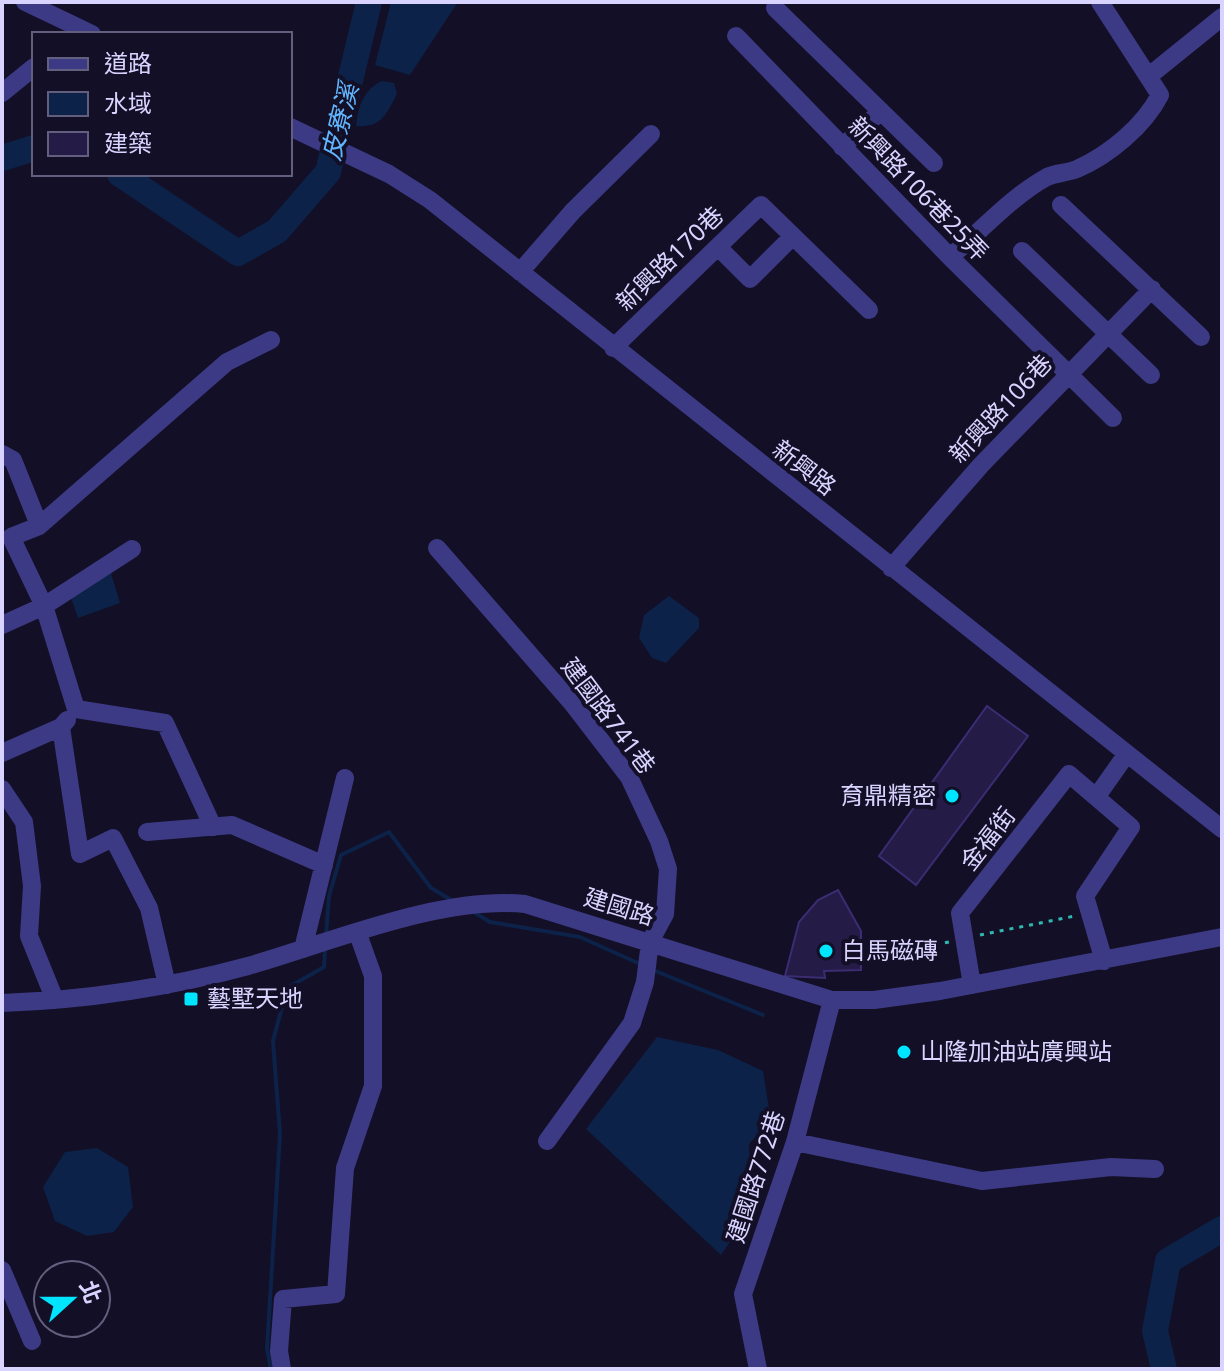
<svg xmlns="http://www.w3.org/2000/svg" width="1224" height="1371" font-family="'Noto Sans','Noto Sans TC',sans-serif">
<rect width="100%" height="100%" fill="#130f26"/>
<path fill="#0c2248" d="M 391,2 L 458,2 L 410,75 L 375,65 Z
M 382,81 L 394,83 L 397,94 C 386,115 381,128 356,126 C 358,106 364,89 382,81 Z
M 111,573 L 120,603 L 78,618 L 70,595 Z
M 669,596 L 699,618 L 699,628 L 666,663 L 652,658 L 639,638 L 644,615 Z
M 657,1037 L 718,1050 L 763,1071 L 771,1121 L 749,1144 L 753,1209 L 721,1255 L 586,1129 Z
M 97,1148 L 128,1167 L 133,1207 L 114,1232 L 87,1236 L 55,1221 L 43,1187 L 65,1152 Z"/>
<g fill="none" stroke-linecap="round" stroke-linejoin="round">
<path stroke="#0c2248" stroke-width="4" d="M 475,913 L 490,922 L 580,937 L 640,964
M 326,935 L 329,896 L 341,855 L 389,832 L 431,888 L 453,901
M 653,970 L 763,1015
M 271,1369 L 267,1349 L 280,1134 L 273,1041 L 287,988 L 324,967 L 325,948"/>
<path stroke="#0c2248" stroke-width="26" d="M 2,158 L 34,148
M 120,174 L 238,253 L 277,231 L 328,172 L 369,2
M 1164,1369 L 1155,1331 L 1168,1261 L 1222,1229"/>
</g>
<path fill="#241b47" stroke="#3b2d73" stroke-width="2" d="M 987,706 L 1028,736 L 916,885 L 879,856 Z
M 838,890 L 861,931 L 861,970 L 824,971 L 825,978 L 785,976 L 799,922 L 818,900 Z"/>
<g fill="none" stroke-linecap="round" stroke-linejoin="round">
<path stroke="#2fb8b0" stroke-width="3" stroke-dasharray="4 6" stroke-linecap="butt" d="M 980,935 L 1075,916
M 886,954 L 949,942"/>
<path stroke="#3d3a85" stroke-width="18" d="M 25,2 L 92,34
M 775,8 L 934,163
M 736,36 L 950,257 L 1113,418
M 1149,76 L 1222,17
M 2,93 L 34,67
M 290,127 L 389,174 L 430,200 L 1222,829
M 842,147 L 881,111
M 1061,205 L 1201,337
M 718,247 L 750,279 L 793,236
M 1022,251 L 1151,375
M 950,257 C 981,231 1011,197 1047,177 C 1056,173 1067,173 1077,169 C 1109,155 1144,126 1160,95 L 1100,2
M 520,272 L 573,211 L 651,134
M 613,348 L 761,205 L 869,310
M 2,454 L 13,460 L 37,520
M 437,548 L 572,703 L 629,777 L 659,841 L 668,869 L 665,914 L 650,942 L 645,982 L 632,1023 L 547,1141
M 891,568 L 981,465 L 1152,289
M 2,625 L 44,606 L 132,549
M 61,727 L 80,854 L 113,838 L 149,908 L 167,985
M 2,753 L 61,727 L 67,720
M 2,789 L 24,822 L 32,886 L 29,936 L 55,1000
M 1097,796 L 1126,755
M 213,827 L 165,723 L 76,709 L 44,606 L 11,537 L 39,526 L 227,362 L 271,340
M 147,832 L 232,825 L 324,865
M 303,949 L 345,778
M 972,985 L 960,913 L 1069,774 L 1131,827 L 1085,896 L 1104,961
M 2,1003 C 85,1000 167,988 248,966 C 332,942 439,896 525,904 L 832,1000 L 874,1000 L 940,991 L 1222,937
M 795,1142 L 982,1181 L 1111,1167 L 1155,1169
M 2,1270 L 32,1341
M 282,1369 L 279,1351 L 283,1299 L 336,1294 L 345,1168 L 373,1086 L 373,976 L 358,934
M 758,1369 L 743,1294 L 795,1142 L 832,1000"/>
</g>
<g fill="#00e5ff" stroke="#130f26" stroke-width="3">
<circle cx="952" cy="796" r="8"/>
<circle cx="826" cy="951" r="8"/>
<rect x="183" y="991" width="16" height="16" rx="4"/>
<circle cx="904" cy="1052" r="8"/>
</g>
<g text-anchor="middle" stroke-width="8" stroke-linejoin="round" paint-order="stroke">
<g font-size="24" fill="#d9d4ff" stroke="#130f26">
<text transform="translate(918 189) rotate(46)" y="8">新興路106巷25弄</text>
<text transform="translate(670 259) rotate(-44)" y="8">新興路170巷</text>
<text transform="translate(1001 409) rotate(-47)" y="8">新興路106巷</text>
<text transform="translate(804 468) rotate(38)" y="8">新興路</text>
<text transform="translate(608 716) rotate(53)" y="8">建國路741巷</text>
<text transform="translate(988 839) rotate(-52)" y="8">金福街</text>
<text transform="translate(619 907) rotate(17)" y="8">建國路</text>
<text transform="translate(756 1177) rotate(-72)" y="8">建國路772巷</text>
</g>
<g font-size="24" fill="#d9d4ff" stroke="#130f26" text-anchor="start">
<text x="936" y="804" text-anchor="end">育鼎精密</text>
<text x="842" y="959">白馬磁磚</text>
<text x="207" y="1007">藝墅天地</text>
<text x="920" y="1060">山隆加油站廣興站</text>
</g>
<g font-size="26" font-style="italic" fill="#62b6ff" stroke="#130f26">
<text transform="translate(340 122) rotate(-76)" y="9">皮寮溪</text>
</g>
</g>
<rect width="1224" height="1371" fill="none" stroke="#d9d4ff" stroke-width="8"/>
<rect x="32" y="32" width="260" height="144" fill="#130f26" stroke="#625e7d" stroke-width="2"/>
<rect x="48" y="58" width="40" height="12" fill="#3d3a85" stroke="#625e7d" stroke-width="2"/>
<text x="104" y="72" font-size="24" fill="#d9d4ff">道路</text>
<rect x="48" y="92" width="40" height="24" fill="#0c2248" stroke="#625e7d" stroke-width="2"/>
<text x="104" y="112" font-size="24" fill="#d9d4ff">水域</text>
<rect x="48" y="132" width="40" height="24" fill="#241b47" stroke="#625e7d" stroke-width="2"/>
<text x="104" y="152" font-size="24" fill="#d9d4ff">建築</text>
<g transform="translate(72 1299) rotate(69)"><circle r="38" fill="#130f26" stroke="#625e7d" stroke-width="2"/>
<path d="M0-6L14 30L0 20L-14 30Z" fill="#00e5ff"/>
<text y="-12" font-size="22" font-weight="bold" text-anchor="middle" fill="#d9d4ff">北</text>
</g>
</svg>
